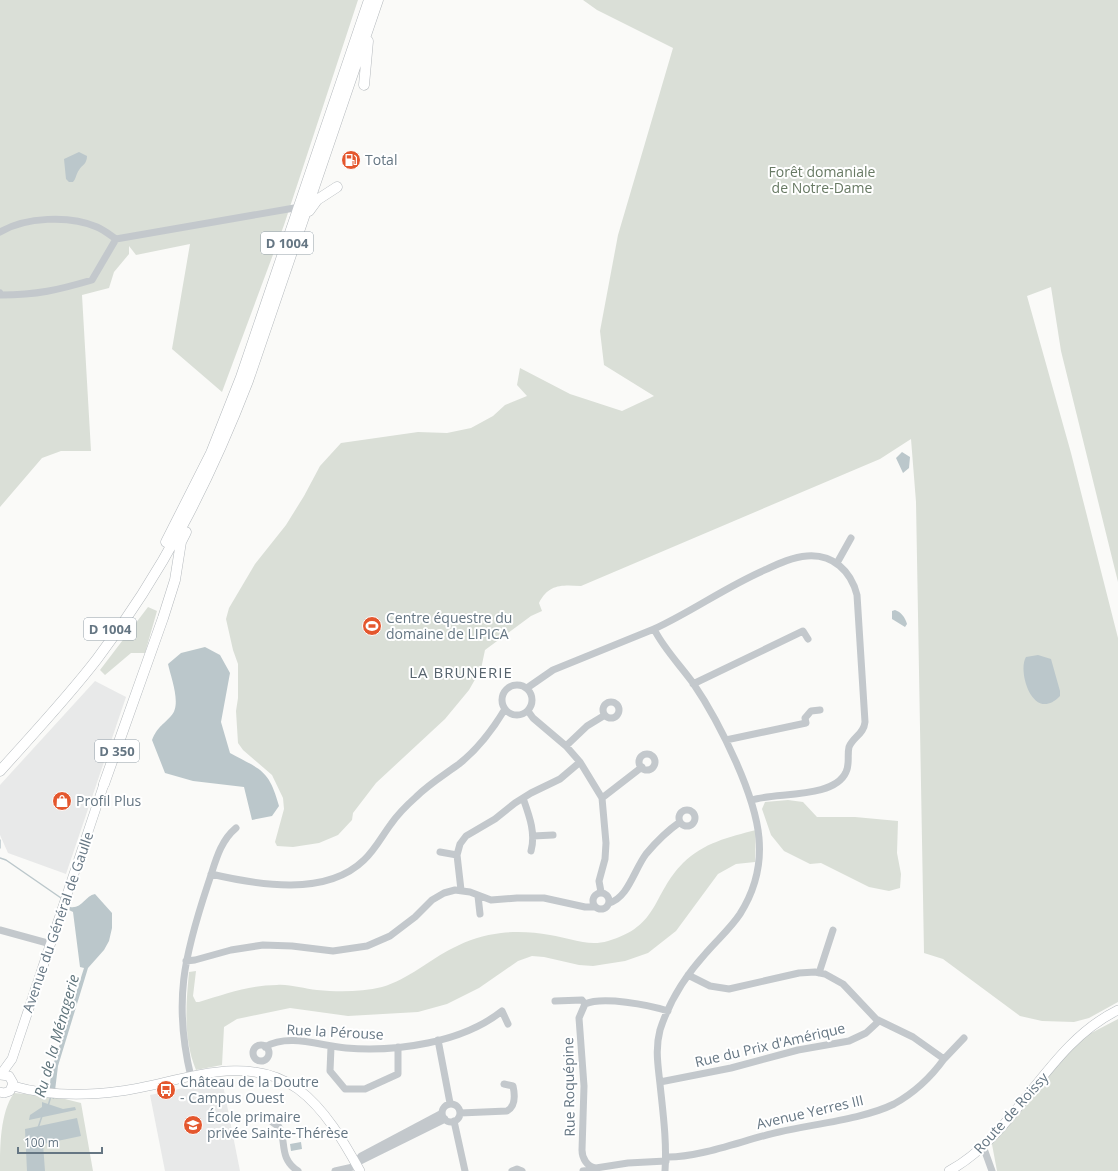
<svg xmlns="http://www.w3.org/2000/svg" width="1118" height="1171" font-family="'Open Sans',sans-serif">
<rect width="100%" height="100%" fill="#fafaf8"/>
<path fill="#e8e9e9" d="M 95,681 L 126,697 L 66,874 L 8,853 L 0,835 L 0,785 Z
M 222,1080 L 240,1171 L 165,1171 L 150,1095 Z"/>
<path fill="#dadfd7" d="M 0,0 L 358,0 L 284,225 L 222,392 L 172,349 L 190,244 L 136,255 L 129,246 L 129,254 L 114,272 L 109,288 L 82,295 L 91,451 L 61,451 L 42,458 L 0,507 Z
M 583,0 L 1118,0 L 1118,582 L 1061,351 L 1051,287 L 1027,296 L 1071,453 L 1118,638 L 1118,1002 L 1089,1018 L 1074,1022 L 1042,1021 L 1020,1016 L 943,959 L 924,953 L 916,502 L 911,439 L 880,459 L 581,586 C 561,585 549,584 539,603 L 542,611 L 531,616 L 485,650 L 481,669 L 469,690 L 445,719 L 376,783 L 353,813 L 352,820 L 338,835 L 319,843 L 293,847 L 277,846 L 275,842 L 284,809 L 283,798 L 272,775 L 243,750 L 238,743 L 236,711 L 238,698 L 238,664 L 233,650 L 226,619 L 229,608 L 255,564 L 286,525 L 304,496 L 320,466 L 341,443 L 418,432 L 447,433 L 471,428 L 493,416 L 505,405 L 527,396 L 517,385 L 520,368 L 570,394 L 622,411 L 654,396 L 604,365 L 600,331 L 618,235 L 673,48 L 597,10 Z
M 148,607 L 157,611 L 145,653 L 131,653 L 105,675 L 100,670 Z
M 788,800 L 803,802 L 817,817 L 855,817 L 898,821 L 897,853 L 901,874 L 900,888 L 889,891 L 869,887 L 821,863 L 810,864 L 784,851 L 771,835 L 762,809 L 765,802 Z
M 756,830 L 755,862 L 736,864 L 718,874 L 676,931 L 648,953 L 625,961 L 593,966 L 579,965 L 544,957 L 532,956 L 518,961 L 479,988 L 447,1004 L 418,1012 L 348,1016 L 290,1008 L 237,1019 L 224,1027 L 222,1065 L 196,1070 C 183,1038 186,1005 189,972 L 196,971 L 193,996 L 196,1002 L 199,1002 C 225,994 250,985 277,985 C 290,984 304,989 317,990 C 338,992 362,992 382,987 C 409,979 429,960 453,948 C 468,940 484,935 501,933 C 517,931 534,932 550,935 C 570,938 588,947 608,941 C 660,926 652,894 683,863 C 703,843 729,837 756,830 Z
M 1118,1019 L 1118,1171 L 997,1171 L 991,1139 L 1076,1041 Z
M 14,1093 L 57,1097 L 81,1103 L 93,1171 L 0,1171 C 0,1146 0,1113 14,1093 Z"/>
<path fill="#bbc7cb" d="M 79,152 L 87,156 C 87,164 82,165 79,170 C 76,174 76,179 73,182 L 69,182 L 66,179 L 64,159 Z
M 902,452 L 910,457 L 909,468 L 903,473 L 896,458 Z
M 895,610 C 901,612 905,617 907,624 L 905,627 L 892,619 L 892,611 Z
M 205,647 L 220,655 L 230,673 L 221,722 L 230,753 C 261,770 269,769 279,806 L 272,816 L 252,820 L 244,787 L 193,781 L 165,773 L 152,740 C 158,726 162,726 171,716 C 182,705 171,678 168,664 L 181,653 Z
M 1038,655 L 1051,659 L 1060,691 L 1060,696 C 1033,724 1017,671 1026,657 Z
M 95,894 L 112,913 L 112,928 L 109,941 L 104,950 L 88,968 L 58,1066 L 54,1099 L 49,1097 L 51,1072 L 84,968 L 80,967 L 73,912 L 69,910 L 70,907 C 82,909 85,896 95,894 Z
M 42,1102 L 63,1109 L 75,1107 L 76,1110 L 29,1120 L 30,1115 L 42,1107 Z
M 77,1118 L 81,1136 L 43,1144 L 45,1171 L 27,1171 L 25,1129 Z
M 301,1142 L 302,1149 L 291,1151 L 290,1144 Z"/>
<g fill="none" stroke-linecap="round" stroke-linejoin="round">
<path stroke="#bbc7cb" stroke-width="1.5" d="M 0,840 L 0,848
M 0,858 L 6,860 L 61,898
M 48,1106 L 51,1096
M 38,1128 L 42,1116"/>
<defs>
<path id="major" d="M 1,1074 L 12,1059 L 104,784
M 0,1075 L 9,1076 L 13,1083 L 10,1091 L 4,1093 L 0,1092
M 13,1086 C 48,1096 85,1096 121,1091 C 179,1083 245,1051 298,1089 C 325,1109 344,1142 360,1171
M 949,1171 C 1018,1133 1046,1045 1118,1010"/>
<path id="highway" d="M 364,85 L 368,41
M 309,211 L 317,200 L 337,187
M 166,542 L 211,453 L 241,377 L 369,0
M 0,771 C 33,734 67,698 97,659 C 163,572 209,482 248,381 L 378,0
M 104,784 L 163,618 L 175,580 L 181,542 L 186,532"/>
</defs>
<use href="#major" stroke="#b5babe" stroke-width="10"/>
<use href="#highway" stroke="#b4b9bd" stroke-width="11"/>
<path stroke="#c3c8cc" stroke-width="7" d="M 0,232 C 25,217 70,215 97,227 C 104,230 110,235 116,239 L 300,207
M 0,293 L 1,295 C 37,295 58,290 92,280 L 116,239
M 837,563 L 851,538
M 654,629 C 693,611 727,586 767,569 C 780,563 793,557 807,556 C 833,554 851,571 857,595 L 865,722 C 864,734 853,737 849,747 C 847,755 850,764 846,772 C 834,799 776,792 752,800
M 693,684 L 803,631 L 808,639
M502 700a15 15 0 1 1 30 0a15 15 0 1 1-30 0Z
M 527,688 L 553,670 L 654,629 C 664,649 680,665 693,683 C 710,708 724,735 736,762 C 759,814 773,862 740,914 C 730,929 717,940 706,953 C 686,975 669,1002 660,1030 C 655,1049 658,1065 660,1084 C 663,1113 667,1142 665,1171
M603 710a8 8 0 1 1 16 0a8 8 0 1 1-16 0Z
M 528,711 L 533,718 L 566,746 L 580,762 L 602,798 L 606,843 L 605,859 L 599,881 L 601,892
M 726,740 L 806,723 L 805,718 L 811,711 L 820,710
M 566,746 L 587,726 L 605,715
M639 762a8 8 0 1 1 16 0a8 8 0 1 1-16 0Z
M 523,798 C 529,815 536,833 531,851
M 602,798 L 642,767
M679 818a8 8 0 1 1 16 0a8 8 0 1 1-16 0Z
M 533,836 L 553,835
M 440,852 L 457,855
M 211,874 C 258,885 326,897 364,860 C 375,850 382,836 391,824 C 398,814 407,805 416,797 C 429,784 444,775 459,764 C 478,749 493,729 505,709
M 461,890 L 457,855 L 460,844 L 466,836 L 495,819 L 515,803 L 531,793 L 560,779 L 580,762
M593 901a8 8 0 1 1 16 0a8 8 0 1 1-16 0Z
M 478,896 L 480,914
M 609,903 C 628,898 634,870 646,854 C 656,842 667,831 680,822
M 0,930 L 51,944
M 186,961 L 195,960 L 231,950 L 263,945 L 292,946 L 333,951 L 367,946 L 390,936 L 415,917 L 432,900 L 444,893 L 455,890 L 470,892 L 491,900 L 517,898 L 544,898 L 585,907 L 595,907
M 819,973 L 833,930
M 555,1001 L 582,1000 L 585,1004
M 438,1040 L 450,1103
M253 1053a8 8 0 1 1 16 0a8 8 0 1 1-16 0Z
M 265,1047 C 289,1033 320,1046 346,1048 C 396,1052 462,1043 502,1011 L 508,1024
M 331,1047 L 330,1071 L 345,1089 L 365,1089 L 398,1074 L 398,1047
M 944,1059 L 964,1038
M 191,1077 C 173,1002 184,956 208,884 C 215,864 219,842 236,828
M 660,1082 L 731,1068 L 798,1050 L 849,1041 L 866,1033 L 879,1021
M442 1113a9 9 0 1 1 18 0a9 9 0 1 1-18 0Z
M 442,1113 L 361,1156 L 356,1163 L 445,1119
M 460,1113 L 507,1111 C 516,1106 515,1095 513,1086 L 504,1084
M 271,1121 C 273,1123 277,1125 279,1127 C 287,1140 278,1158 298,1171
M 454,1121 L 465,1171
M 983,1146 L 992,1171
M 666,1157 C 699,1158 746,1139 779,1132 C 813,1124 864,1119 894,1104 C 914,1093 931,1077 944,1059 L 913,1037 L 876,1019 L 843,984 L 825,974 L 815,972 L 799,973 L 729,989 L 710,986 L 688,975
M 666,1161 L 628,1163 L 596,1168 C 587,1167 582,1158 582,1150 L 584,1086 L 579,1018 L 585,1004 C 603,996 649,1005 668,1011
M 335,1171 L 353,1167 L 356,1163
M 512,1171 L 517,1169 L 522,1171
M 583,1171 L 590,1170 L 591,1167"/>
<use href="#major" stroke="#fff" stroke-width="9"/>
<use href="#highway" stroke="#fff" stroke-width="10"/>
</g>
<defs>
<symbol id="fuel-disc" viewBox="-11 -11 22 22"><circle r="9.5" fill="#e4572e" stroke="#fff"/><path d="M-5.5-6h7V0h2V4h1.3V-2.5L3-4.5l.8-.8L6-3V5H2.5V1h-1V6h-7ZM-4.2-4.7v3.2H.2V-4.7Z" fill="#fff"/></symbol>
<symbol id="stadium-disc" viewBox="-11 -11 22 22"><circle r="9.5" fill="#e4572e" stroke="#fff"/><path d="M0-5a6.5 5 0 1 0 0 10a6.5 5 0 1 0 0-10ZM-3.5-1.8h7v3.6h-7Z" fill="#fff"/></symbol>
<symbol id="shop-disc" viewBox="-11 -11 22 22"><circle r="9.5" fill="#e4572e" stroke="#fff"/><path d="M-5-2.5h2.3a2.7 3.5 0 0 1 5.4 0H5L5.5 6h-11ZM-1.5-2.5h3a1.5 2.3 0 0 0-3 0Z" fill="#fff"/></symbol>
<symbol id="bus-disc" viewBox="-11 -11 22 22"><circle r="9.5" fill="#e4572e" stroke="#fff"/><path d="M-5-6H5V4H4V6H2V4H-2V6H-4V4H-5ZM-3.5-4V0h7V-4ZM-3.5 1.2v1.5H-2V1.2ZM2 1.2v1.5H3.5V1.2Z" fill="#fff"/></symbol>
<symbol id="school-disc" viewBox="-11 -11 22 22"><circle r="9.5" fill="#e4572e" stroke="#fff"/><path d="M0-5L7-2L0 1L-7-2ZM-4 1L0 2.5L4 1V4Q0 6-4 4Z" fill="#fff"/></symbol>
</defs>
<g fill-rule="evenodd">
<use href="#fuel-disc" x="340" y="149" width="22" height="22"/>
<use href="#stadium-disc" x="361" y="615" width="22" height="22"/>
<use href="#shop-disc" x="51" y="790" width="22" height="22"/>
<use href="#bus-disc" x="155" y="1079" width="22" height="22"/>
<use href="#school-disc" x="182" y="1114" width="22" height="22"/>
</g>
<g text-anchor="middle" stroke-width="4" stroke-linejoin="round" paint-order="stroke">
<g fill="#fff" stroke="#939fa8" stroke-width="1">
<rect x="261" y="232" width="52" height="22" rx="3"/>
<rect x="84" y="618" width="52" height="22" rx="3"/>
<rect x="95" y="740" width="44" height="22" rx="3"/>
</g>
<g font-size="13" font-weight="bold" fill="#657683">
<text x="287" y="248">D 1004</text>
<text x="110" y="634">D 1004</text>
<text x="117" y="756">D 350</text>
</g>
<g font-size="14" fill="#657683" stroke="#fff" text-anchor="start">
<text x="365" y="165">Total</text>
<text x="386" y="623">Centre équestre du<tspan x="386" dy="16">domaine de LIPICA</tspan></text>
<text x="76" y="806">Profil Plus</text>
<text x="180" y="1087">Château de la Doutre<tspan x="180" dy="16">- Campus Ouest</tspan></text>
<text x="207" y="1122">École primaire<tspan x="207" dy="16">privée Sainte-Thérèse</tspan></text>
</g>
<g font-size="14" fill="#687a64" stroke="#fff">
<text x="822" y="177">Forêt domaniale<tspan x="822" dy="16">de Notre-Dame</tspan></text>
</g>
<g font-size="14" fill="#657683" stroke="#fff">
<text transform="translate(58 922) rotate(-71)" y="5">Avenue du Général de Gaulle</text>
<text transform="translate(335 1032) rotate(3)" y="5">Rue la Pérouse</text>
<text transform="translate(770 1045) rotate(-13)" y="5">Rue du Prix d'Amérique</text>
<text transform="translate(569 1087) rotate(-91)" y="5">Rue Roquépine</text>
<text transform="translate(810 1112) rotate(-13)" y="5">Avenue Yerres III</text>
<text transform="translate(1011 1113) rotate(-48)" y="5">Route de Roissy</text>
</g>
<g font-size="15" letter-spacing="1" fill="#57646e" stroke="#fff">
<text x="461" y="678">LA BRUNERIE</text>
</g>
<g font-size="15" font-style="italic" fill="#60757c" stroke="#fff">
<text transform="translate(57 1036) rotate(-74)" y="5">Ru de la Ménagerie</text>
</g>
</g>
<path d="M18 1147v6h84v-6" fill="none" stroke="#657683" stroke-width="2"/>
<text x="24" y="1147" font-size="12" fill="#657683" stroke="#ffffff" stroke-width="3" paint-order="stroke">100 m</text>
</svg>
